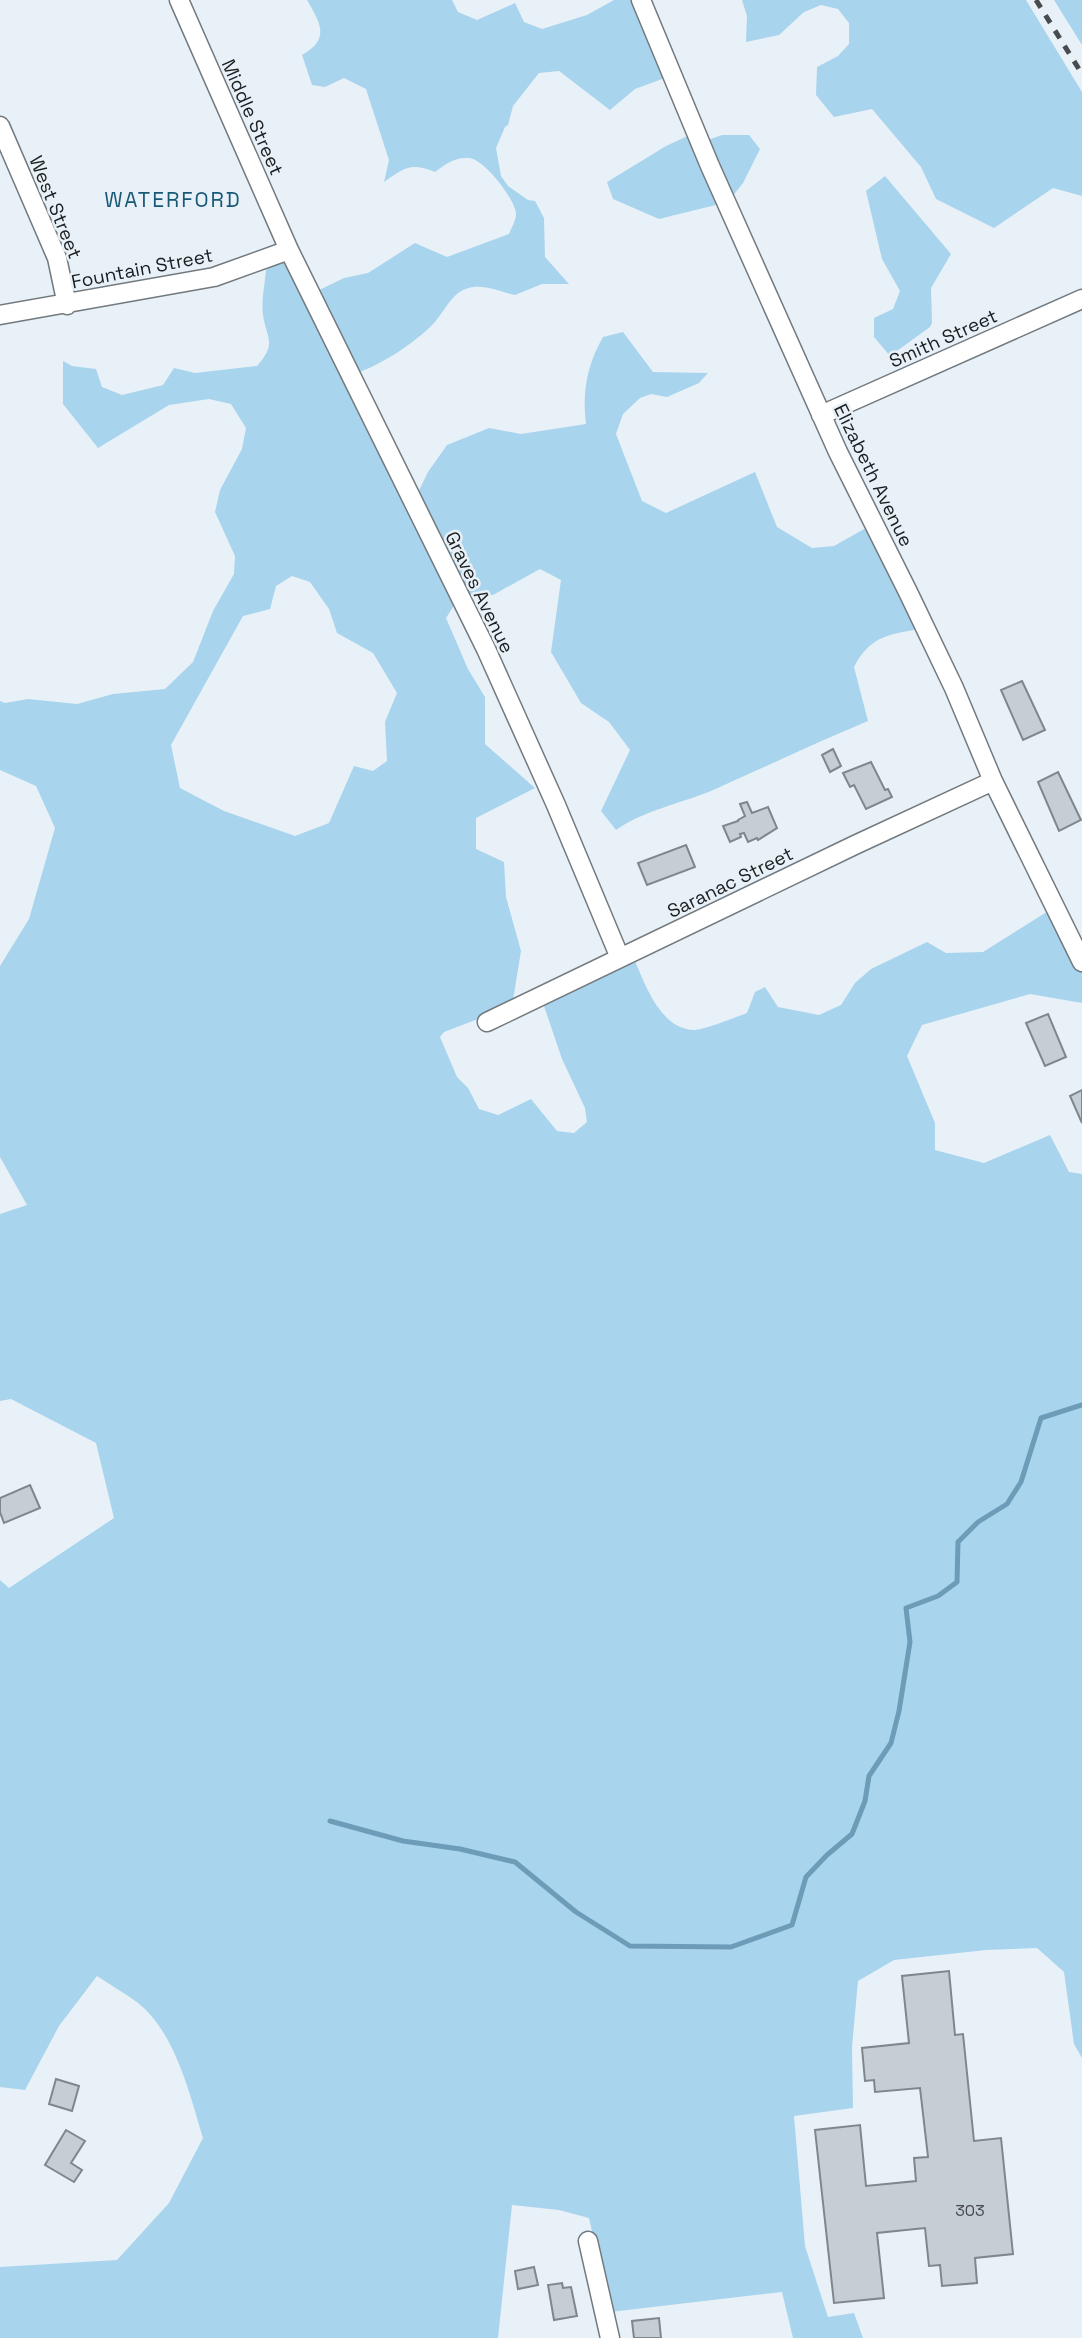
<svg xmlns="http://www.w3.org/2000/svg" width="1082" height="2338" font-family="'Space Grotesk',sans-serif">
<rect width="100%" height="100%" fill="#e8f1f7"/>
<path fill="#a9d4ee" fill-rule="evenodd" d="M 307,0 L 452,0 L 458,12 L 477,20 L 515,3 L 524,22 L 542,29 L 587,15 L 614,0 L 642,0 L 673,75 L 635,89 L 610,110 L 559,71 L 539,73 L 513,106 L 508,125 L 505,127 L 496,148 L 501,176 L 508,186 L 528,200 L 535,201 L 544,218 L 545,257 L 569,284 L 542,284 L 515,295 C 501,292 487,285 473,287 C 452,290 446,310 434,323 C 414,344 378,367 351,375 L 412,505 L 428,472 L 447,445 L 489,428 L 521,434 L 586,424 C 582,392 587,365 603,337 L 623,332 L 653,372 L 708,373 L 699,383 L 667,397 L 651,394 L 640,398 L 623,414 L 616,434 L 642,501 L 666,513 L 755,472 L 777,527 L 812,548 L 834,546 L 873,524 L 926,628 C 892,634 871,634 854,667 L 868,721 C 815,743 763,768 711,791 C 679,804 645,810 616,830 L 601,811 L 630,750 L 609,722 L 581,703 L 551,652 L 561,580 L 540,569 L 493,595 L 458,599 L 446,618 L 468,669 L 485,697 L 485,744 L 535,788 L 476,818 L 476,849 L 504,862 L 506,897 L 521,951 L 512,1006 L 444,1032 L 440,1037 L 457,1077 L 468,1088 L 479,1109 L 498,1115 L 531,1099 L 557,1131 L 574,1133 L 587,1122 L 585,1108 L 562,1059 L 543,1003 L 637,950 L 640,958 L 635,961 C 646,987 661,1029 694,1030 C 704,1030 736,1017 747,1013 L 755,992 L 765,987 L 778,1007 L 819,1015 L 841,1005 L 855,983 L 871,969 L 927,942 L 946,953 L 983,952 L 1053,908 L 1082,958 L 1082,1003 L 1030,994 L 922,1025 L 907,1056 L 935,1123 L 935,1150 L 984,1163 L 1050,1135 L 1069,1172 L 1082,1174 L 1082,2058 L 1074,2044 L 1064,1972 L 1037,1948 L 986,1950 L 894,1960 L 858,1981 L 852,2047 L 853,2108 L 794,2116 L 805,2246 L 828,2317 L 854,2313 L 863,2338 L 793,2338 L 782,2292 L 610,2312 L 589,2218 L 559,2210 L 512,2205 L 498,2338 L 0,2338 L 0,2267 L 117,2260 L 169,2203 L 203,2138 C 190,2095 175,2032 138,2003 C 125,1993 110,1985 97,1976 L 59,2026 L 25,2090 L 0,2087 L 0,1580 L 9,1588 L 114,1518 L 96,1443 L 11,1399 L 0,1401 L 0,1214 L 27,1205 L 0,1157 L 0,966 L 29,919 L 55,828 L 36,786 L 0,770 L 0,701 L 5,703 L 28,699 L 77,704 L 113,694 L 165,689 L 193,662 L 213,611 L 234,574 L 235,556 L 215,512 L 220,490 L 242,449 L 246,428 L 231,404 L 209,399 L 169,405 L 98,448 L 63,404 L 63,361 L 72,366 L 96,369 L 102,387 L 122,395 L 163,385 L 174,368 L 195,373 L 257,366 C 277,343 267,340 263,315 C 261,301 265,284 266,270 L 272,265 L 293,261 L 311,294 L 344,278 L 368,273 L 415,243 L 447,257 L 509,234 C 511,228 516,221 516,214 C 516,200 483,158 469,158 C 454,157 446,164 435,172 C 411,162 404,168 384,182 L 389,160 L 366,89 L 344,78 L 325,87 L 312,85 L 302,55 C 330,39 321,24 307,0 ZM 292,576 L 310,582 L 329,609 L 337,633 L 373,653 L 397,693 L 385,722 L 387,761 L 373,771 L 354,766 L 329,823 L 295,836 L 224,811 L 180,788 L 171,745 L 243,616 L 270,609 L 276,586 Z
M 742,0 L 1026,0 L 1082,92 L 1082,196 L 1053,188 L 994,228 L 936,199 L 921,167 L 872,109 L 834,117 L 816,95 L 817,67 L 838,56 L 849,44 L 849,23 L 838,9 L 821,5 L 804,12 L 779,35 L 746,42 L 747,16 Z
M 1054,0 L 1082,0 L 1082,45 Z
M 694,133 L 705,141 L 722,135 L 749,135 L 760,149 L 743,183 L 728,202 L 659,219 L 613,199 L 607,182 L 666,146 Z
M 885,176 L 951,254 L 931,288 L 932,323 L 930,327 L 890,356 L 874,337 L 874,318 L 893,309 L 900,291 L 882,259 L 866,191 Z"/>
<g fill="none" stroke-linecap="round" stroke-linejoin="round">
<path stroke="#6c9cb8" stroke-width="5" d="M 330,1821 L 403,1841 L 460,1849 L 515,1862 L 576,1912 L 630,1946 L 731,1947 L 792,1925 L 806,1877 L 827,1855 L 852,1834 L 865,1801 L 869,1776 L 891,1743 L 899,1711 L 910,1642 L 906,1608 L 938,1596 L 957,1582 L 958,1542 L 978,1522 L 1007,1504 L 1021,1482 L 1041,1418 L 1082,1405"/>
</g>
<path fill="#c5ced4" stroke="#7f878c" stroke-width="2" d="M 1022,681 L 1045,730 L 1023,740 L 1001,690 Z
M 833,749 L 841,766 L 830,772 L 822,755 Z
M 871,762 L 885,790 L 888,789 L 892,797 L 866,809 L 854,785 L 850,787 L 843,773 Z
M 1058,772 L 1081,820 L 1059,831 L 1038,782 Z
M 747,802 L 752,813 L 768,807 L 777,828 L 758,840 L 757,838 L 748,842 L 744,833 L 740,834 L 741,837 L 730,842 L 723,826 L 738,821 L 738,820 L 745,816 L 740,804 Z
M 686,845 L 695,867 L 647,885 L 638,863 Z
M 1048,1014 L 1066,1057 L 1045,1066 L 1026,1023 Z
M 1082,1090 L 1082,1123 L 1070,1096 Z
M 30,1485 L 40,1508 L 4,1523 L 0,1512 L 0,1498 Z
M 949,1971 L 955,2035 L 963,2034 L 974,2141 L 1001,2138 L 1013,2254 L 975,2258 L 977,2283 L 942,2286 L 940,2265 L 929,2266 L 925,2228 L 877,2233 L 884,2298 L 834,2303 L 815,2130 L 860,2125 L 866,2186 L 916,2181 L 914,2158 L 928,2157 L 920,2088 L 875,2092 L 874,2080 L 865,2081 L 862,2048 L 909,2043 L 902,1976 Z
M 56,2079 L 79,2086 L 72,2111 L 49,2104 Z
M 66,2130 L 85,2141 L 71,2163 L 82,2170 L 74,2182 L 45,2165 Z
M 534,2267 L 538,2285 L 518,2289 L 515,2271 Z
M 562,2283 L 563,2288 L 571,2287 L 577,2316 L 554,2320 L 548,2285 Z
M 659,2318 L 661,2338 L 634,2338 L 632,2321 Z"/>
<g fill="none" stroke-linecap="round" stroke-linejoin="round">
<defs>
<path id="minor" d="M 179,0 L 289,250 L 486,649 L 556,805 L 620,958
M 641,0 L 710,166 L 838,452 L 908,592 L 954,688 L 993,781 L 1082,962
M 0,126 L 57,258 L 67,305
M 0,315 L 214,277 L 289,250
M 821,415 L 1082,299
M 487,1022 L 857,844 L 993,781
M 588,2241 L 610,2338"/>
</defs>
<use href="#minor" stroke="#727a7f" stroke-width="21"/>
<use href="#minor" stroke="#fff" stroke-width="18"/>
<path stroke="#484c4f" stroke-width="5" stroke-dasharray="9 9" stroke-linecap="butt" d="M 1036,0 L 1082,74"/>
</g>
<g text-anchor="middle" stroke-width="5" stroke-linejoin="round" paint-order="stroke">
<g font-size="16" fill="#464a4d">
<text x="970" y="2216">303</text>
</g>
<g font-size="19" fill="#1b1e20" stroke="#e8f1f7">
<text transform="translate(253 117) rotate(66)" y="7">Middle Street</text>
<text transform="translate(56 207) rotate(68)" y="7">West Street</text>
<text transform="translate(142 268) rotate(-11)" y="7">Fountain Street</text>
<text transform="translate(943 338) rotate(-24)" y="7">Smith Street</text>
<text transform="translate(874 475) rotate(64)" y="7">Elizabeth Avenue</text>
<text transform="translate(480 592) rotate(64)" y="7">Graves Avenue</text>
<text transform="translate(730 882) rotate(-26)" y="7">Saranac Street</text>
</g>
<g font-size="21" letter-spacing="2" fill="#195877" stroke="#e8f1f7">
<text x="173" y="207">WATERFORD</text>
</g>
</g>
</svg>
